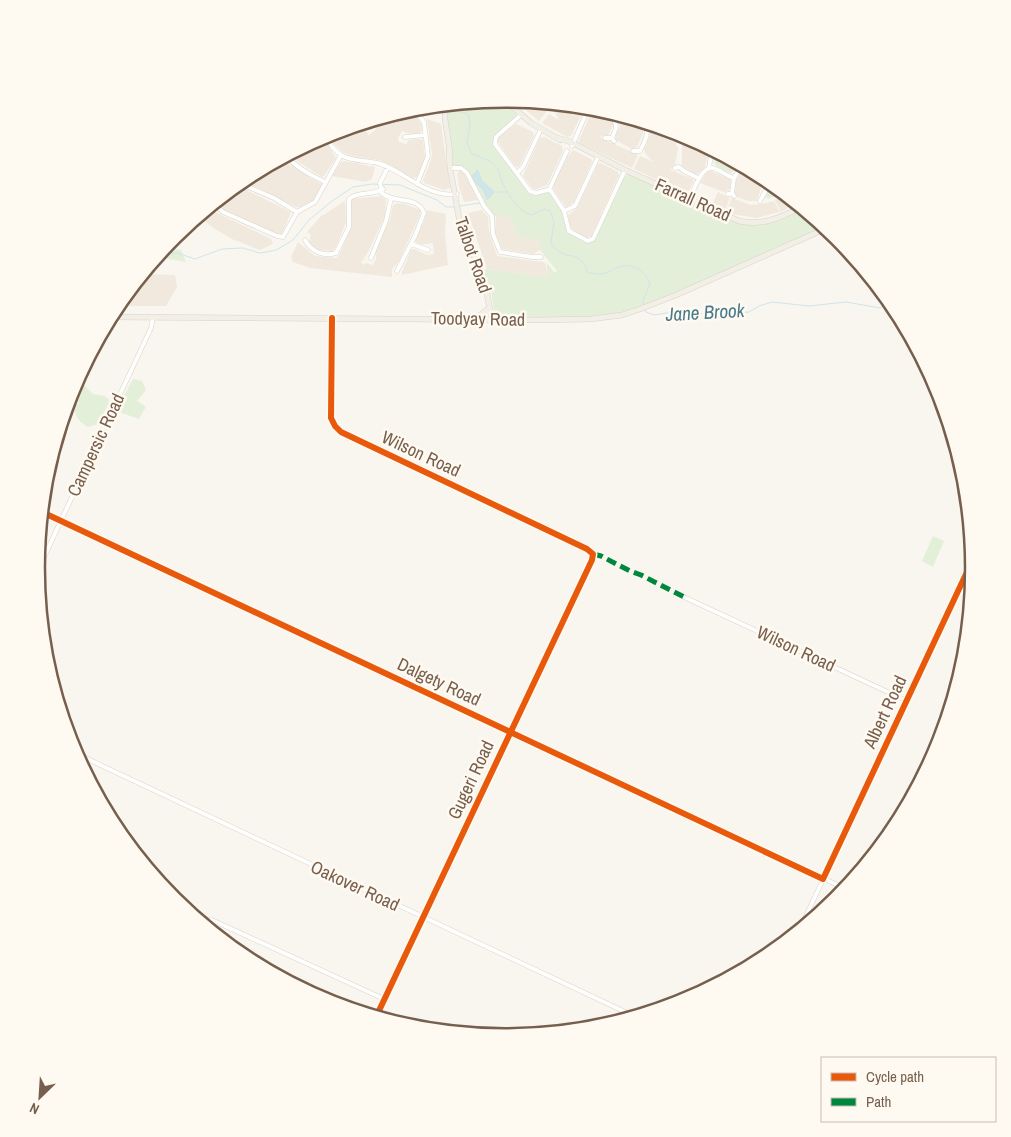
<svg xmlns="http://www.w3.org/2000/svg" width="1011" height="1137" font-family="'Archivo Narrow',sans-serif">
<rect width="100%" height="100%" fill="#f8f6ef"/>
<path fill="#f1e9dd" d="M 514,100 L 537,102 L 547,111 L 539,121 Z
M 557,104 L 585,107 L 571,136 L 567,137 L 542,123 L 549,114 L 559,120 L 554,111 Z
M 404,111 L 418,119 L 421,124 L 422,130 L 420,133 L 411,134 L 402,131 L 398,138 L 399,142 L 406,144 L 409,140 L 420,139 L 423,140 L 425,159 L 417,177 L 413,178 L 379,160 L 353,156 L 344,153 L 335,145 L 330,134 L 367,123 L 362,127 L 369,135 L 375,130 L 380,119 Z
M 596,111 L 603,114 L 610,113 L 614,123 L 608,135 L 601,136 L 601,138 L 638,155 L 632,168 L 580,143 L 579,140 L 591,113 Z
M 617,114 L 641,122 L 643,133 L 637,147 L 632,149 L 616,140 L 616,135 L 620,127 Z
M 427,119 L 441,124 L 450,188 L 444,190 L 424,183 L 423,180 L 430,163 L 432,155 Z
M 516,124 L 533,132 L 534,136 L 519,167 L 515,166 L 498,142 L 498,138 Z
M 676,132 L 685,135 L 709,148 L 705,167 L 699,173 L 695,174 L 682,166 L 682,143 L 676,136 Z
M 653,133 L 675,143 L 678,148 L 675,165 L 670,170 L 693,179 L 693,182 L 689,191 L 685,193 L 634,169 L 640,156 L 653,162 L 645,153 L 644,149 L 650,135 Z
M 323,137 L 336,158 L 324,176 L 322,177 L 297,161 L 292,153 Z
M 544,137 L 562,146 L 563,151 L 547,185 L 534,190 L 523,176 L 540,138 Z
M 573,150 L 591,159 L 592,162 L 574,202 L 567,207 L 565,206 L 554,190 L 553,186 L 567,157 Z
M 278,161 L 299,168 L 310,178 L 322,184 L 314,200 L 300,207 L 296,207 L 242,180 Z
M 344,161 L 375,167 L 372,179 L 366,182 L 332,176 L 341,162 Z
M 601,163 L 618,172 L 619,175 L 591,237 L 587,238 L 570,228 L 568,215 L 577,208 L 598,164 Z
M 745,167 L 772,183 L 761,188 L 757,201 L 749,201 L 737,197 L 735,194 L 736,181 L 741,171 Z
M 460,170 L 464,173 L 478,200 L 464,202 L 459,187 L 457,173 Z
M 711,171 L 731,180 L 730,189 L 724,192 L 700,183 L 707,172 Z
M 236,185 L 291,212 L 282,234 L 278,235 L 222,209 L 221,205 L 227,193 Z
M 718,192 L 730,198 L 725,210 L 712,205 Z
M 786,194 L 796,203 L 781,212 L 775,200 Z
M 382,196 L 386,200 L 385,216 L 367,254 L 361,263 L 364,265 L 366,263 L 373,265 L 376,259 L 376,251 L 390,219 L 393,205 L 398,203 L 405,204 L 420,210 L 420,215 L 399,261 L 392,269 L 392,277 L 310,268 L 293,262 L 291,257 L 298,242 L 315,256 L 336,258 L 339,255 L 352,225 L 351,201 L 353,199 Z
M 732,198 L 750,205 L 762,204 L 774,201 L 780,212 L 756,218 L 732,214 L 726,211 Z
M 345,201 L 346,222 L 336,247 L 332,251 L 318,250 L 309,242 L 311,235 L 307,232 L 320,217 Z
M 213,204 L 211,209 L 219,214 L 271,239 L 273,244 L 260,250 L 232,239 L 212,227 L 199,216 Z
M 427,210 L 446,214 L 445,233 L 448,265 L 402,275 L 402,272 L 411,250 L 414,249 L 427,255 L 434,254 L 433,243 L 419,245 L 415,241 L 424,222 Z
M 482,210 L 488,217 L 489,231 L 497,256 L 543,262 L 546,264 L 547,277 L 487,269 L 468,213 Z
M 496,216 L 506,216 L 513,223 L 516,236 L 540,239 L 540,250 L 533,254 L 502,249 L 495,232 Z
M 143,274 L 175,275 L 177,287 L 166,306 L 117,306 Z"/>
<path fill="#e4efda" d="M 502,100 L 516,114 L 516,116 L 494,136 L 493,144 L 528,192 L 535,194 L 549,192 L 562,212 L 567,231 L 586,242 L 595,240 L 624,177 L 629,174 L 632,176 L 633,174 L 746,224 C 770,227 783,220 803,209 L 826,227 L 640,309 L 591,319 L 508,320 L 500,317 L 494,311 L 491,291 L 483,270 L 487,269 L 547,277 L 547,263 L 554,272 L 557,271 L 540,250 L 540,240 L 516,236 L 513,223 L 506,216 L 492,216 L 465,171 L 453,167 L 445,105 Z
M 715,151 L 737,163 L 733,172 L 731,173 C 716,167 712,168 715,151 Z
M 777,187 L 783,192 L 768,199 L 765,197 L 767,191 Z
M 165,248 L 181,250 L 186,262 L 164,258 L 146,276 L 146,284 L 142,291 L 132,293 L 130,290 Z
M 89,356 L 93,367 L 82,383 L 93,394 L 105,396 L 109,400 L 108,405 L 98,424 L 88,427 C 78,422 76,416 73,405 L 80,404 L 72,397 L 70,397 L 72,389 Z
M 133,379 L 142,381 L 146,390 L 137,401 L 146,407 L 139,419 L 119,412 L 118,407 Z
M 933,536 L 944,541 L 933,567 L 922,561 Z"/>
<path fill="#d0e5e9" d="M 478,169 L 482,180 L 495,192 L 487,201 L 482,189 L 477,185 L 471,176 Z"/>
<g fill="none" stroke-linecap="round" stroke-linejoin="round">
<path stroke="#d0e5e9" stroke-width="1" d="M 437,106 L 444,108
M 448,109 L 459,111 L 468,114 L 470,124 L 467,143 L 472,154 L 490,161 L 498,169 C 501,184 516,212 532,215 L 544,209 L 550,211 L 554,222 L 551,243 C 565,264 581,247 587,272 C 591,273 595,274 599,274 C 608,274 614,268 622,266 C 636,264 645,272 650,283 L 643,301 L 644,306
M 495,192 L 507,192
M 460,206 L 480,203
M 140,278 L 161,255 L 177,253 L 195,259 L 222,249 L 243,248 L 260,253 L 276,250 L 293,240 L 309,220 L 332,201 L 353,187 L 372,184 L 400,185 L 437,200 L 446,207 L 456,207
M 645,310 L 646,312 L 654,315 L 679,311 L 706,314 L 718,310 L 736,313 L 749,312 L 759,306 L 772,302 L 809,306 L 846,302 L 880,308 L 885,304 L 887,297"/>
<defs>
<path id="minor" d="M 548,108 L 552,108 L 554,104
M 409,110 L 421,118 L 424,122 L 428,156 L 417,184
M 521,115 L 496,137 L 495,144 L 530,191 L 536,193 L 548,190 L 551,191 L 564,211 L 569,231 L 588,241 L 593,239 L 625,170
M 370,127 L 376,120
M 648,130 L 662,134 L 673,135 L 676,140
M 326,135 C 329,144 334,151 343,156 C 354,162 369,160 381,164 C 406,173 428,198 457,194
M 405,137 L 426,135
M 605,138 L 612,138 L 614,141
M 612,138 L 616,128 L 614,113
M 572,146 L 589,107
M 633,151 L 640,151 C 645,141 649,134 646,123
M 288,155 C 291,166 315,177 325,182
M 388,167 L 380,183 L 382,193 C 394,204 417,195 424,213 L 415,236 L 397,271
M 450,168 L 461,168 L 467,173 L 484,206 L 492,216 L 493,234 L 500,252 L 532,257 L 541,257
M 675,168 L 679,167 L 684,171 L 698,178
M 709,168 L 712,149
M 517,173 L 523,167 L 541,129
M 239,183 L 274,198 L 297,212
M 549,190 L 567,151
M 732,193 L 734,178
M 728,194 L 732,193 L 734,196
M 222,197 L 218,208 L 223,212 L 277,236 L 283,237 L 297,212 L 315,202 L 341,155
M 690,199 C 693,191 701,167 712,168 C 719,169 726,176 734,178 L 742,165
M 760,201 L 766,190 L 775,186
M 564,211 L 575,206 L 598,157
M 305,240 C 311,251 323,257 336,253 L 349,227 L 349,199 C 358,191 372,196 383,189
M 411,244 L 428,250
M 371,258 L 386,221 L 391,198
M 332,318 L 331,418 L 335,426 L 341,432 L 587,549 L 593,554 L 592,560 L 376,1017
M 42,512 L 846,889
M 37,572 L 151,328 L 153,318
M 684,597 L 907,701
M 75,753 L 636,1017
M 202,924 L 205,919 L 212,920 L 384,999
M 798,933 L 974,557"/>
<path id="major" d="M 504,99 L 531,123 L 560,140
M 445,105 L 445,119 L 450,152
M 558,138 L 571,142 L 625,170 L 739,221 C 763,226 780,218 801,207
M 449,150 L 450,168 L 461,229 L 484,278 L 492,320
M 110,317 L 541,320 L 591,319 L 622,315 L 640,309 L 676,295 L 827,228
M 470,317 L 479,316 L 488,309"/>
</defs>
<use href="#minor" stroke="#d8d3cd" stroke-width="5"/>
<use href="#major" stroke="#d9d2cc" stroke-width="6"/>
<use href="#minor" stroke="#fefefd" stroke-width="4"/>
<use href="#major" stroke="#f2efe7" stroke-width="5"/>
<path stroke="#00873e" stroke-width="5" stroke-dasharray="10 5" stroke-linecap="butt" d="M 593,554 L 601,556 L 630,571 L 641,575 L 684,597"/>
<defs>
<path id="cycleway" d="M 332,318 L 331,418 L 335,426 L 341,432 L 587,549 L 593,554 L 592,560 L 376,1017
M 42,512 L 823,879 L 974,557"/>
</defs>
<use href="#cycleway" stroke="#fffaf1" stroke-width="9"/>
<use href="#cycleway" stroke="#e8590c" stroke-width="6"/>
</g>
<g text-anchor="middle" stroke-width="5" stroke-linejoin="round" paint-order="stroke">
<g font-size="18" fill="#775f4e" stroke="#fffaf1">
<text transform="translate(693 200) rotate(24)" y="6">Farrall Road</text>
<text transform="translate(473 255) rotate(71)" y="6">Talbot Road</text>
<text transform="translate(478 319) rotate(1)" y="6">Toodyay Road</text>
<text transform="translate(96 445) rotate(-65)" y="6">Campersic Road</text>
<text transform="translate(421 454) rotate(25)" y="6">Wilson Road</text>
<text transform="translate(796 649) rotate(25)" y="6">Wilson Road</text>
<text transform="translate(439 682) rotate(25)" y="6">Dalgety Road</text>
<text transform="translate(885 712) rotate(-65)" y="6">Albert Road</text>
<text transform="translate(471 780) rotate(-65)" y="6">Gugeri Road</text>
<text transform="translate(355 886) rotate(25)" y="6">Oakover Road</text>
</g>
<g font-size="19" font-style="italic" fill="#477a8a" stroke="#fffaf1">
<text transform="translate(705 312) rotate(-3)" y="7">Jane Brook</text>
</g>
</g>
<path d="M0 0H1011V1137H0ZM45 568a460 460 0 1 1 920 0a460 460 0 1 1-920 0Z" fill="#fffaf1" fill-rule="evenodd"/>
<path fill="none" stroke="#775f4e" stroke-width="2.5" d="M45 568a460 460 0 1 1 920 0a460 460 0 1 1-920 0Z"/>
<rect x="821" y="1057" width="175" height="65" fill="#fffaf1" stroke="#c9bcb0"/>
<rect x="831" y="1073" width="25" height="8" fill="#e8590c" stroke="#c9bcb0"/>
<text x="866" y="1082" font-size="15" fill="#775f4e">Cycle path</text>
<rect x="831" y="1098" width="25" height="8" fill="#00873e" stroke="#c9bcb0"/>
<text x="866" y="1107" font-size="15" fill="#775f4e">Path</text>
<g transform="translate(40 1097) rotate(205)" stroke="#fffaf1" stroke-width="4" paint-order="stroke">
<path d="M0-4L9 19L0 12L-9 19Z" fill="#775f4e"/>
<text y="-8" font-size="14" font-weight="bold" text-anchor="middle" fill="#775f4e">N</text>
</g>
</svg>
